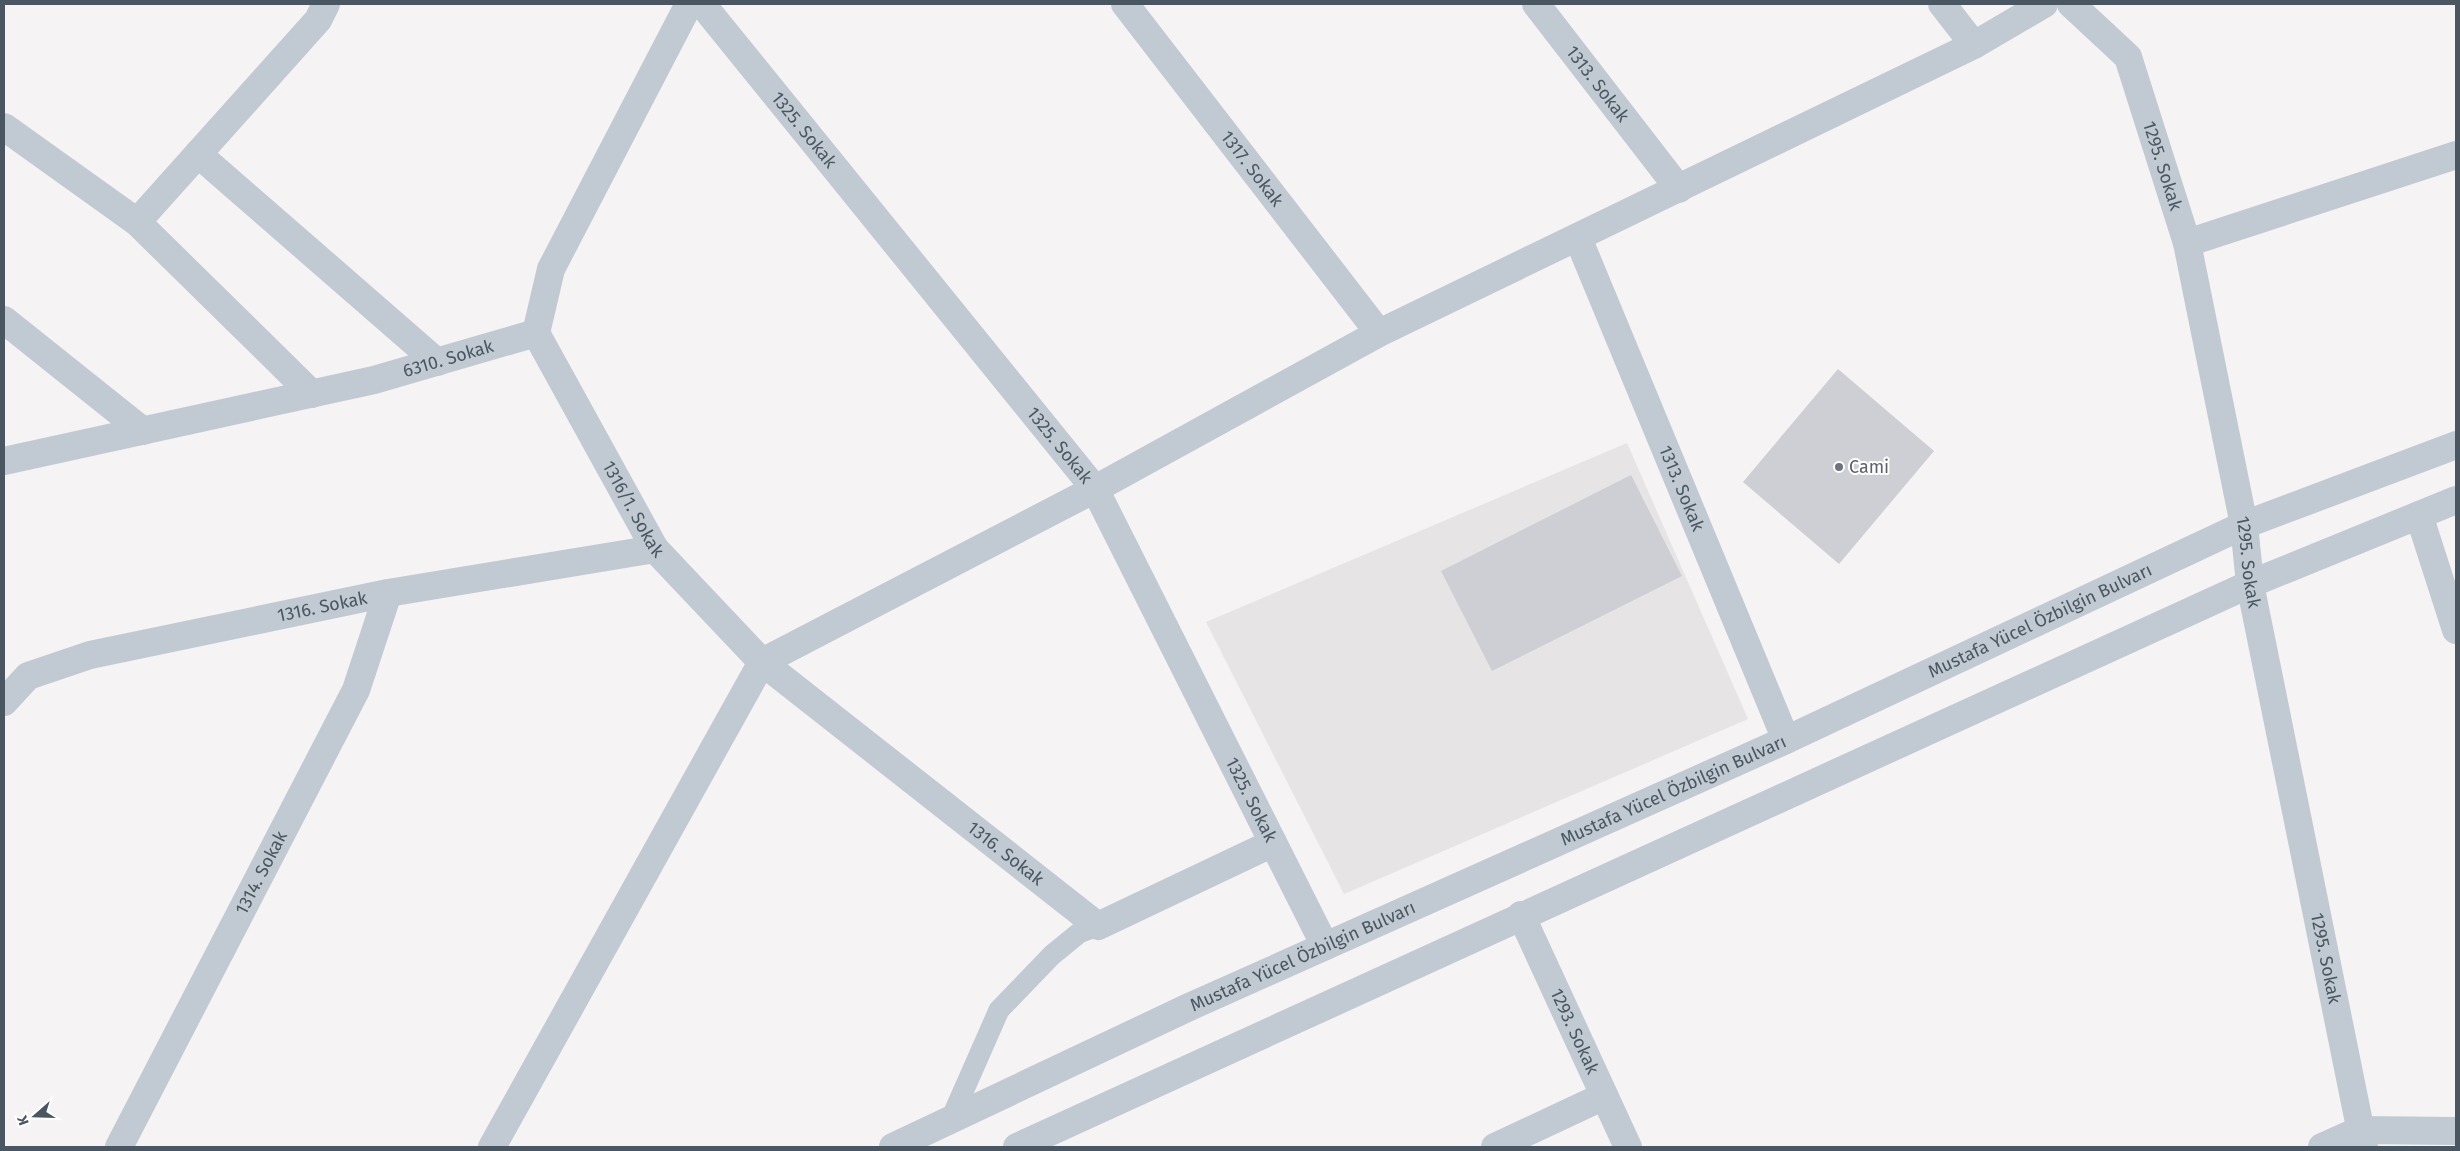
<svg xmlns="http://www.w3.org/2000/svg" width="2460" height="1151" font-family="'Fira Sans',sans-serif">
<rect width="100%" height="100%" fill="#f5f3f3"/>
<path fill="#e6e4e5" d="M 1627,443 L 1748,719 L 1344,894 L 1206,622 Z"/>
<path fill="#cdcfd5" d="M 1838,369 L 1934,451 L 1839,564 L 1743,482 Z
M 1631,475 L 1682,576 L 1492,671 L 1441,571 Z"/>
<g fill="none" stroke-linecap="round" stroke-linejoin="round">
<path stroke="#c1cad2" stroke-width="21" d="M 951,1119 L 999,1010 L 1052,955 L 1079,933 L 1098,926"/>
<g stroke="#c1cad2" stroke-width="28">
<path id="s1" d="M 702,4 L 1095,489 L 1325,946"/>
<path id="s2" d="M 1125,4 L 1379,333"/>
<path id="s3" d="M 1536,4 L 1679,189"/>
<path d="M 1942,4 L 1974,45"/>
<path id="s4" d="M 2071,4 L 2128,57 L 2187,243 L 2244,525 L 2250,584 L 2364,1147"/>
<path d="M 4,127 L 137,222 L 312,394"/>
<path d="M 198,154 L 437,362"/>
<path d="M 137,222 L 318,20 L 326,4"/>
<path id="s5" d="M 1578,238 L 1786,740"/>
<path d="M 2187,243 L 2456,155"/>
<path d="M 4,320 L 143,431"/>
<path id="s6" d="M 536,333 L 655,549 L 762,662 L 1098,926 L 1273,843"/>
<path id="s7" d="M 4,461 L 374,380 L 536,333 L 551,269 L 689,4"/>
<path d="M 2419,515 L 2456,630"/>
<path id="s8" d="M 4,702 L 28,676 L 90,655 L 388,593 L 655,549"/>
<path id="s9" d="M 1521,915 L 1628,1147"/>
<path id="s10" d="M 119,1147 L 356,690 L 388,593"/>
<path d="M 492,1147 L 762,662 L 1095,489 L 1379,333 L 1974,45 L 2044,4"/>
<path d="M 1495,1147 L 1604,1096"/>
<path d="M 2322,1147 L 2360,1130 L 2456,1131"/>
</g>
<g stroke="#c1cad2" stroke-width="28">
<path id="s11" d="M 893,1147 L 1187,1008 L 1786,740 L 2244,525 L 2456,445"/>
<path d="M 1017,1147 L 2250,584 L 2456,500"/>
</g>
</g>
<circle fill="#6b7280" stroke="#fff" stroke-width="2" cx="1839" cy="467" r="5"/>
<g text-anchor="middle" stroke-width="4" stroke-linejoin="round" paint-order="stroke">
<g font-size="18" fill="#4a5661" stroke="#fff">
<text dy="6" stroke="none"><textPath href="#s3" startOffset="101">1313. Sokak</textPath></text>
<text dy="6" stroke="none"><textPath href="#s1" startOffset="162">1325. Sokak</textPath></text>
<text dy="6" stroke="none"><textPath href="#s4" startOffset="192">1295. Sokak</textPath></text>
<text dy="6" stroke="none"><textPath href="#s2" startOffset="208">1317. Sokak</textPath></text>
<text dy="6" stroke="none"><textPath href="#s7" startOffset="456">6310. Sokak</textPath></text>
<text dy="6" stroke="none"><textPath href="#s1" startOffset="568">1325. Sokak</textPath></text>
<text dy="6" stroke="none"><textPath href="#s5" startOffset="271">1313. Sokak</textPath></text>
<text dy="6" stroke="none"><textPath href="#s6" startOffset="201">1316/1. Sokak</textPath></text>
<text dy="6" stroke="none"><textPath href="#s4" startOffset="598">1295. Sokak</textPath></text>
<text dy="6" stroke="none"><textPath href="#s8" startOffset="338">1316. Sokak</textPath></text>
<text dy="6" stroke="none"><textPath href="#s11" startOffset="1262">Mustafa Yücel Özbilgin Bulvarı</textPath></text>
<text dy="6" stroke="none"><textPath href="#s11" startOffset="858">Mustafa Yücel Özbilgin Bulvarı</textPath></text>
<text dy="6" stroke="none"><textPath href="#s1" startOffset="972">1325. Sokak</textPath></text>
<text dy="6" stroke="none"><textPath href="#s6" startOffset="712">1316. Sokak</textPath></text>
<text dy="6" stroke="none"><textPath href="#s10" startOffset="309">1314. Sokak</textPath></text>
<text dy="6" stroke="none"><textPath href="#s11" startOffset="452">Mustafa Yücel Özbilgin Bulvarı</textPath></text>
<text dy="6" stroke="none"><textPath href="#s4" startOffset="1002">1295. Sokak</textPath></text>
<text dy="6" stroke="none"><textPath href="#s9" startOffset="128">1293. Sokak</textPath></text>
</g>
<g font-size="18" fill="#5b616d" stroke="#fff" text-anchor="start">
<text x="1849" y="473">Cami</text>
</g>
</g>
<rect width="2460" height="1151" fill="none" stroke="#4a5661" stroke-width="10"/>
<g transform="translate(35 1116) rotate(250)" stroke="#ffffff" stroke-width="4" paint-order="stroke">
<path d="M0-4L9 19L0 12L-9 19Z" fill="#4a5661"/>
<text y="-8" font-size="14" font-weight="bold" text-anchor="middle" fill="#4a5661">K</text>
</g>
</svg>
